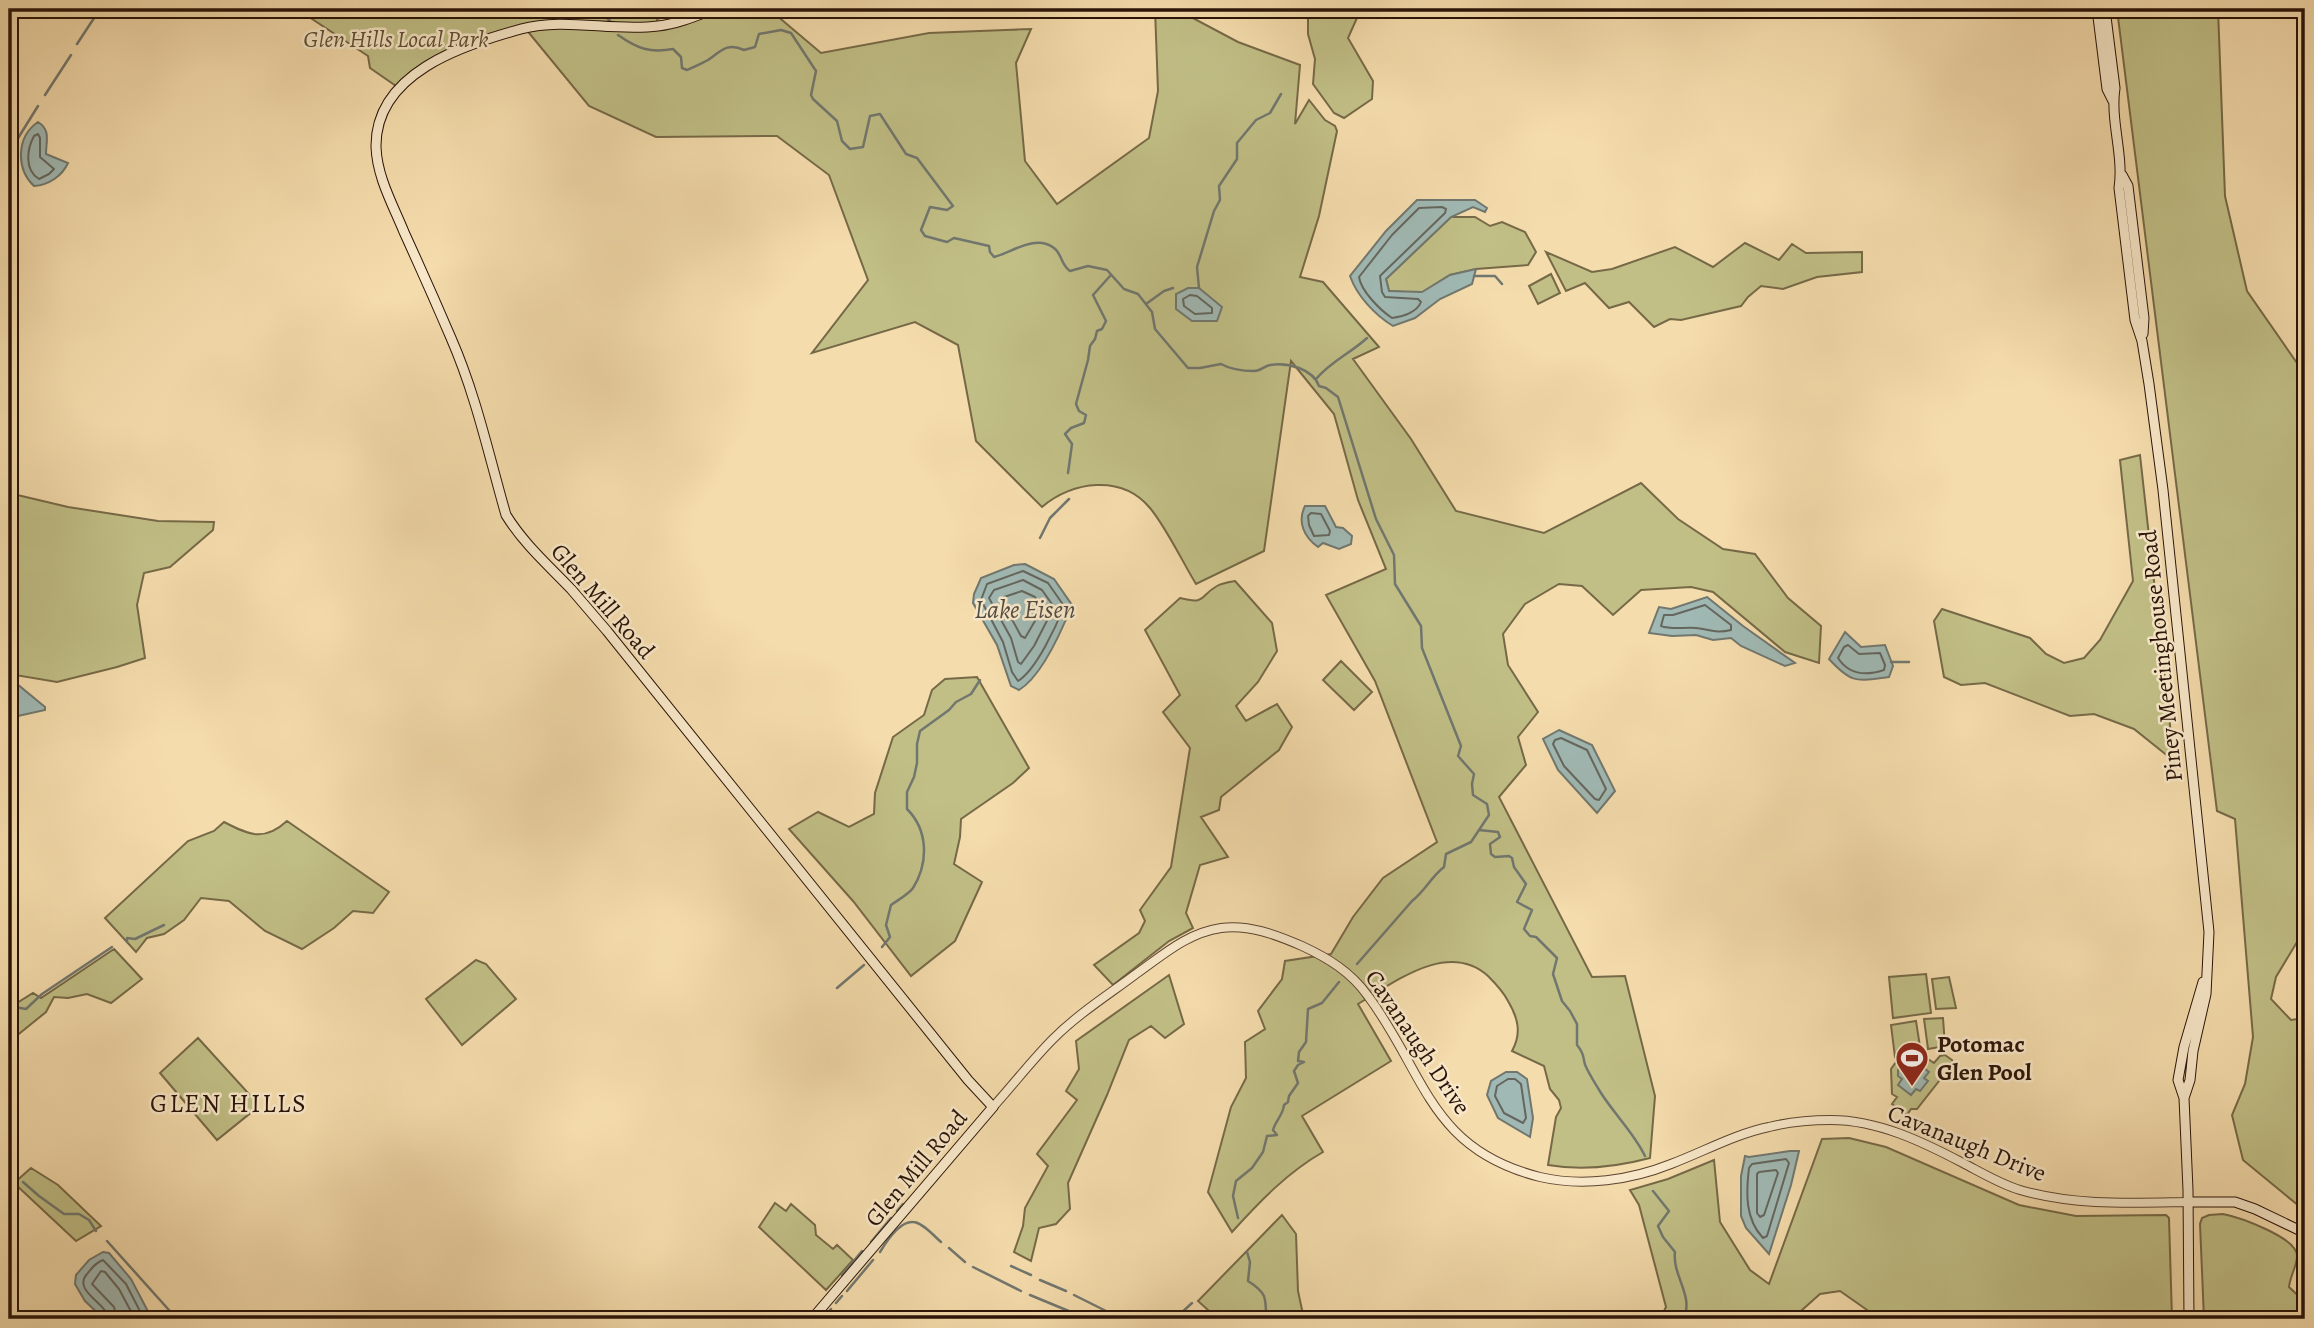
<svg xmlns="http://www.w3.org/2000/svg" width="2314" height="1328" font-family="Alegreya,serif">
<rect width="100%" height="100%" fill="#f5dcac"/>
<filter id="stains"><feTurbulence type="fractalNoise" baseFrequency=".00286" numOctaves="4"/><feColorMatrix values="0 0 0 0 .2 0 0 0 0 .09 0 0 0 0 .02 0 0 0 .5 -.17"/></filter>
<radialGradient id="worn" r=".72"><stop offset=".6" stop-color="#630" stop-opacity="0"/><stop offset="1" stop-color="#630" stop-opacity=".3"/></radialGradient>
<path fill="#c1bf86" stroke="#766947" stroke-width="2" d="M 297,9 L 691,9 L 657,19 L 658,26 L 714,9 L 769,9 L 821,53 L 929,33 L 1031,29 L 1016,63 L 1025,161 L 1057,204 L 1149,138 L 1158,91 L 1155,9 L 1188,9 L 1187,15 L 1238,42 L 1300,65 L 1295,124 L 1309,100 L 1325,120 L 1335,126 L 1337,131 L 1319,216 L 1300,277 L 1323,282 L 1379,347 L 1353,359 L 1411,439 L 1456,511 L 1544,533 L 1641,483 L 1678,519 L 1723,549 L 1755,554 L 1788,598 L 1821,626 L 1819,663 L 1785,652 L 1713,592 L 1691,587 L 1641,590 L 1613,615 L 1582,586 L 1559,584 L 1525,604 L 1503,634 L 1508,665 L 1538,712 L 1518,737 L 1526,765 L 1499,797 L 1592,977 L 1625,976 L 1655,1096 L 1650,1158 C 1616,1167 1583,1171 1548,1165 L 1556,1117 L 1561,1108 L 1559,1100 L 1550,1089 L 1544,1066 L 1512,1051 C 1522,1033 1518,1018 1508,1001 C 1503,991 1496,984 1488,976 C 1448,940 1395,982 1358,1004 L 1391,1061 L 1302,1116 L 1323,1152 C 1288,1172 1260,1201 1232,1232 L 1208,1192 L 1231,1107 L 1246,1078 L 1245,1042 L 1265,1029 L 1258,1011 L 1282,979 L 1285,961 L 1331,954 L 1353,917 L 1383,878 L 1437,842 L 1375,681 L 1326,595 L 1386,569 L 1358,500 L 1334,414 L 1291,361 L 1264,551 L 1196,584 C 1182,561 1166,527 1150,508 C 1122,474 1072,481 1042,507 L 976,441 L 958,345 L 915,322 L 812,353 L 868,280 L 829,175 L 777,136 L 656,137 L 589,106 L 525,28 L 434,61 L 399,88 L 370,68 L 368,56 Z
M 1308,9 L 1361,9 L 1348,38 L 1373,81 L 1372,99 L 1344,118 L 1334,113 L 1313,84 L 1315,59 L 1308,34 Z
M 2117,9 L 2218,9 L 2225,196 L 2247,291 L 2297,363 L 2305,422 L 2305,933 L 2303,932 L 2276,977 L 2271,999 L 2291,1020 L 2305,1018 L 2305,1211 L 2243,1160 L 2232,1115 L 2245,1084 L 2253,1037 L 2235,819 L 2217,811 Z
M 1451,217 L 1475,217 L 1490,226 L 1502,222 L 1525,232 L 1536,252 L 1528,265 L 1476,269 L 1450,275 L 1422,293 L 1389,291 L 1386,279 Z
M 1745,243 L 1779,260 L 1792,244 L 1806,253 L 1862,252 L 1862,272 L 1817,277 L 1783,289 L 1761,286 L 1748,297 L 1741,306 L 1681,320 L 1670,319 L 1654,327 L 1629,302 L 1609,308 L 1585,283 L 1566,291 L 1546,252 L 1592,272 L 1612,269 L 1675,247 L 1713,267 Z
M 1551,274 L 1560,293 L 1538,304 L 1529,286 Z
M 2140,455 L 2174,761 L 2134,729 L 2094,714 L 2070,716 L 1985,683 L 1961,685 L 1944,677 L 1934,621 L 1942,609 L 2030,638 L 2046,654 L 2064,663 L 2084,658 L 2100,640 L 2133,581 L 2120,460 Z
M 9,493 L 68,507 L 158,521 L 214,522 L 213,530 L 170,567 L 144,573 L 137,605 L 145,658 L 117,667 L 57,682 L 9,674 Z
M 1235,581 L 1272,623 L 1277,651 L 1258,682 L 1236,706 L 1246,721 L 1277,704 L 1292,727 L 1279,750 L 1221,797 L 1219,810 L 1201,817 L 1228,857 L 1200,865 L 1186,913 L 1193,928 L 1169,941 L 1113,985 L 1094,965 L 1139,933 L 1145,921 L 1140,910 L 1171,867 L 1190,748 L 1163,712 L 1180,695 L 1145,630 L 1180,598 C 1207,605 1199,596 1217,586 C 1222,583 1229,582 1235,581 Z
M 1341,661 L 1372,692 L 1354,710 L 1323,680 Z
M 977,677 L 1029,768 L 1013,783 L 961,819 L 960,837 L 954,864 L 982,882 L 955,941 L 911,976 L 853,901 L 789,829 L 818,812 L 849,827 L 874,814 L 875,793 L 893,737 L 924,715 L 932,690 L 945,679 Z
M 287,821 L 389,892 L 373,913 L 353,911 L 334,928 L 302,949 L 265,931 L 229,901 L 201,898 L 184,920 L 164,934 L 147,938 L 136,952 L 105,918 L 188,841 L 214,831 L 224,822 C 249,835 264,842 287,821 Z
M 114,949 L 142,979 L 111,1003 L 87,994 L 68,998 L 54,997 L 46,1012 L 9,1042 L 9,1008 L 33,993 L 41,998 Z
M 476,960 L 486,964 L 516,999 L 462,1045 L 426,999 Z
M 1926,974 L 1931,1013 L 1893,1018 L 1889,977 Z
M 1169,975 L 1184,1024 L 1165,1038 L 1151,1026 L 1129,1040 L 1107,1095 L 1068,1183 L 1070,1209 L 1056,1224 L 1039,1228 L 1031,1261 L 1014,1252 L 1023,1226 L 1025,1208 L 1048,1166 L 1037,1154 L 1077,1100 L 1066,1091 L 1079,1069 L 1076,1041 Z
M 1949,977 L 1956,1008 L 1936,1009 L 1932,979 Z
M 1943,1018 L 1945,1046 L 1928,1049 L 1924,1019 Z
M 1916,1021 L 1921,1053 L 1895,1057 L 1891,1025 Z
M 198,1038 L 258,1104 L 258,1107 L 217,1140 L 160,1073 Z
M 1922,1055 L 1934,1063 L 1940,1056 L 1945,1055 L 1952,1060 L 1953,1066 L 1945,1077 L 1943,1076 L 1917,1109 L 1911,1109 L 1907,1115 L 1892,1104 L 1897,1097 L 1892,1094 L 1891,1069 L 1899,1058 Z
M 1849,1138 L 1886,1147 L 2019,1205 L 2076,1216 L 2166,1215 L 2169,1218 L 2172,1319 L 1880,1319 L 1840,1291 L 1820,1294 L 1792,1319 L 1660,1319 L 1666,1307 L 1639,1205 L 1630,1190 L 1668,1179 L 1714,1160 L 1720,1222 L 1750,1270 L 1769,1284 L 1822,1139 Z
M 31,1168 L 58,1185 L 101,1226 L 76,1241 L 14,1183 Z
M 775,1203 L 786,1211 L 791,1204 L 815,1225 L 816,1235 L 833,1249 L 837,1245 L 853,1260 L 826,1290 L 759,1227 Z
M 2223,1214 C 2238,1217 2297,1237 2297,1256 C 2297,1266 2290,1276 2289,1287 L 2305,1302 L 2305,1319 L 2204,1319 L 2200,1224 L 2202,1218 L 2209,1215 Z
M 1282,1215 L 1296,1234 L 1298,1291 L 1304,1319 L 1218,1319 L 1198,1301 Z"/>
<path fill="#a0b9b4" stroke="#71776f" stroke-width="2" d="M 38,122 C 51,130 46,141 46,154 L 68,163 C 62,176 49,185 34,186 C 16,169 16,137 38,122 Z
M 1417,200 L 1475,200 L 1487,208 L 1485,212 L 1473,207 L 1451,217 L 1386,279 L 1389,291 L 1422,292 L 1450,275 L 1476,269 L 1472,284 L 1440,299 L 1415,318 L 1393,326 C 1375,315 1357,296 1350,276 L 1386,231 Z
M 1188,288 L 1199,288 L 1222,307 L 1217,321 L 1192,321 L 1176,309 L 1176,294 Z
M 1305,506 L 1325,506 L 1336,527 L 1343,528 L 1352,536 L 1351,544 L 1339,549 L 1323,543 L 1318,547 C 1304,537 1297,522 1305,506 Z
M 1025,564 L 1054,579 L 1072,605 C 1062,630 1042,676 1019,690 L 1011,686 L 997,645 L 973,603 L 974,594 L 981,578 L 1014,565 Z
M 1707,597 L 1743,626 L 1795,663 L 1785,666 L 1741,646 L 1731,638 L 1713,640 L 1696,635 L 1672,636 L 1649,633 L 1659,607 L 1671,609 Z
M 1845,632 L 1861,647 L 1885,645 L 1893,666 L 1889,677 C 1856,681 1852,684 1829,659 Z
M 9,681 L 17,684 L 45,707 L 45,710 L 9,718 Z
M 1559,730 L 1592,745 L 1615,791 L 1597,813 L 1558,770 L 1543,739 Z
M 1916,1062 L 1929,1072 L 1924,1078 L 1928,1081 L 1920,1091 L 1916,1089 L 1911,1095 L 1898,1085 L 1902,1079 L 1898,1076 L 1898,1070 L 1903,1065 L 1911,1067 Z
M 1506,1072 L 1517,1072 L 1527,1079 L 1533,1118 L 1530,1137 L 1498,1118 L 1487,1095 L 1491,1081 Z
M 1790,1151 L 1799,1151 L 1791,1185 L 1769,1254 L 1746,1228 L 1741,1216 L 1741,1176 L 1745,1156 L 1749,1157 Z
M 103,1252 L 109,1253 L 131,1279 L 152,1319 L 104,1319 L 85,1301 L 75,1284 L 76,1275 L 89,1260 Z"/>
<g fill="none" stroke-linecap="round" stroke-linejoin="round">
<path stroke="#65665e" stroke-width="2" d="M 38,134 L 40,138 L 40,157 L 54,169 L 49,174 L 39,179 C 24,170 27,149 34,136 Z
M 1442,207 L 1446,209 L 1445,213 L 1380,276 L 1382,292 L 1385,297 L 1418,299 L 1421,302 C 1417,312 1403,317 1392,318 C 1380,310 1361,291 1359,277 L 1392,235 L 1419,208 Z
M 1190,295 L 1197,296 L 1212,308 L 1212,313 L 1195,314 L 1184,306 L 1183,299 Z
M 1311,513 L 1321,514 L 1330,531 L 1329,535 L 1314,536 L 1309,525 L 1308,516 Z
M 1023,571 L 1048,583 L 1064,606 C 1056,627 1036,670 1018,681 L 1012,672 L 1003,642 L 981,600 L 987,584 Z
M 1023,580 L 1042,590 L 1054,607 L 1034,646 L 1021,664 L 1018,662 L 1011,638 L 989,598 L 994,590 Z
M 1022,591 L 1035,597 L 1042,609 L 1025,638 L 1021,636 L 1002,601 L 1004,597 Z
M 1705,605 L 1731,625 L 1731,630 C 1715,634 1710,629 1696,628 C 1684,627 1672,630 1661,626 L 1664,615 L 1673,615 Z
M 1848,645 L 1859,654 L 1880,653 L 1885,665 L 1884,670 C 1866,676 1849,675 1838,658 L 1844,647 Z
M 1561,738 L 1587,750 L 1606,789 L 1599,800 L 1595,799 L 1564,766 L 1553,744 L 1555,740 Z
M 1508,1079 L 1515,1079 L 1521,1084 L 1526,1118 L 1523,1123 L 1504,1113 L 1495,1096 L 1497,1086 Z
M 1786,1159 L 1789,1163 L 1767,1236 L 1763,1238 C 1745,1219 1746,1193 1749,1168 L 1752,1164 Z
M 1776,1170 L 1778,1173 L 1764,1215 L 1760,1217 L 1757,1213 L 1757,1174 L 1759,1172 Z
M 109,1319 C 107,1303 72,1291 87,1274 C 92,1268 95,1263 103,1260 L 126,1284 L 144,1319
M 117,1319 L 114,1307 L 92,1284 L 101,1271 L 105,1272 L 119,1289 L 135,1319"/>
<path stroke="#71776f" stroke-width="2.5" d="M 598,9 L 611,22
M 618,35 C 638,49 650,53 673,49 L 681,57 L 682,68 L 687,70 C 693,67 701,64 708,60 C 721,51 727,42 744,50 L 755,47 L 759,34 L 781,30 L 791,33 L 816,71 L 811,95 L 813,99 L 837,121 L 842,141 L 850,149 L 863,147 L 870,116 L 880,114 L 906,154 L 917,158 L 953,206 L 947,210 L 930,207 L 921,230 L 925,236 L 947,242 L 954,238 L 989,246 L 990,252 L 994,257 C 1013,252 1035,234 1054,248 C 1062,254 1061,265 1070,271 L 1088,266 L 1107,270 L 1124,289 L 1138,294 L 1152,312 L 1155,329 L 1188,368 L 1200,368 L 1221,364 C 1230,369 1243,371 1254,371 C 1261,371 1264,366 1270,365 C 1288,362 1313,369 1319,386 L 1326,388 L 1338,397 L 1376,519 L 1394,555 L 1395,584 L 1421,626 L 1422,648 L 1461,746 L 1458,756 L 1474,774 L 1472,784 L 1473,795 L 1487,804 L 1489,815 L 1471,842 L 1446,854 L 1444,867 C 1431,877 1425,891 1412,901 L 1357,964
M 77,44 L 100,9
M 45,95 L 71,55
M 15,143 L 38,106
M 1474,276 L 1495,276 L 1502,284
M 1199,288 L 1197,267 L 1214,211 L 1220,200 L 1219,186 L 1237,159 L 1237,143 L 1256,120 L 1270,113 L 1281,94
M 1146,304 L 1164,291 L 1173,288
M 1316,379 C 1331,361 1351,353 1367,338
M 1068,473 L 1072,444 L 1065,434 L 1071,428 L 1084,423 L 1086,415 L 1079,411 L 1076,404 L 1088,360 L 1090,346 L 1095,339 L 1097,331 L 1102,329 L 1106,321 L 1093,295 L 1110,276
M 1040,538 L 1050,518 L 1069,499
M 1891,662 L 1909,662
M 1479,830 L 1498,832 L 1500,837 L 1490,844 L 1491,854 L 1495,857 L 1509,856 L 1512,858 L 1514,867 L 1526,884 L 1517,902 L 1532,910 L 1524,929 L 1530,936 L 1536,937 L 1557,958 L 1553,974 L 1562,1001 L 1570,1011 L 1577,1024 L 1577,1045 C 1587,1057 1581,1058 1587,1069 C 1591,1077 1596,1085 1601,1093 C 1615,1115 1634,1133 1645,1156
M 127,942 L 127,938 L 135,939 L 164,925
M 882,947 L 890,937 L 886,925 L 891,905 C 898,900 909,894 913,888 C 929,862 928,830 907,809 L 907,792 L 914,777 L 917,763 L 917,744 L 920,731 L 949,710 L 956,702 L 971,694 L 980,680
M 837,988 L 864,965
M 9,1006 L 26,1009 L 42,994 L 112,947
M 23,1182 L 39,1196 L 64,1214 L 79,1214 L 89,1220 L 96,1231
M 1653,1191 L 1669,1211 L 1658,1226 L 1663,1237 L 1675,1252 C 1672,1276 1695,1297 1683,1319
M 897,1211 L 903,1204
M 1238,1218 L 1233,1196 L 1236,1181 L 1252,1168 L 1263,1152 L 1267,1136 L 1277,1135 L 1273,1130 C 1276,1120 1283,1115 1284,1105 L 1288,1102 L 1289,1096 L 1298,1083 L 1294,1071 L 1298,1065 L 1304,1062 L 1298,1061 L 1299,1052 L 1306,1042 L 1308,1009 L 1322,1003 L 1339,982
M 107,1241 L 177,1319
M 871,1242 L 891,1218
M 949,1248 L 965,1262
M 880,1252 C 886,1242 900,1221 913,1222 C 922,1222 934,1236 941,1242
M 1247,1252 L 1250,1262 L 1248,1281 C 1267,1293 1266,1298 1266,1319
M 1011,1266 L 1031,1275
M 973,1267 L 1021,1291
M 842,1275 L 862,1251
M 1040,1280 L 1066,1291
M 847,1291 L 873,1260
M 1030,1295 L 1088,1319
M 1074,1295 L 1110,1313
M 836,1303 L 842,1296
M 1179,1315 L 1192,1303
M 822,1319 L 831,1309"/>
<defs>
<path id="tertiary" d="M 993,1107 C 1013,1085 1032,1060 1053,1039 C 1078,1014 1108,995 1136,974 C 1163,955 1187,933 1221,928 C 1248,924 1277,935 1302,946 C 1328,958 1351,972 1368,996 C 1426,1074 1429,1149 1540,1177 C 1583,1187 1631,1180 1671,1164 C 1703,1152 1735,1134 1769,1127 C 1789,1122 1810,1120 1831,1120 C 1878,1120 1923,1142 1963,1163 C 1982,1173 2000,1184 2020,1190 C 2074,1206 2132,1203 2187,1202"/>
<path id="secondary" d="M 714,9 C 696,16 677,24 658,26 C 613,32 565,17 521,29 C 463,45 375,73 376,147 C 377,177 393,205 404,232 C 420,267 436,303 451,338 C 476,395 489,456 506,515 C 524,544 548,565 571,589 C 583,603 595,617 607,631 L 968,1080 L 993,1107 L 812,1319
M 2097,9 L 2107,89 L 2113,101
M 2105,9 L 2115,88 C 2110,121 2124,155 2119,188 L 2135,320 L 2142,341 L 2149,384 L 2163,490 L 2209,932 L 2206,994 L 2193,1051 L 2190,1080 L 2184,1098
M 2122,175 L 2128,186 L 2144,318 L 2143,334
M 2187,1202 L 2235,1202 L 2255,1209 L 2305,1233
M 2189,1319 L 2188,1190 L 2184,1098 L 2178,1080 L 2184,1047 L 2203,982"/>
</defs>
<use href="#tertiary" stroke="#5d4531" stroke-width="10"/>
<use href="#secondary" stroke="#2a1308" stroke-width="11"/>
<use href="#tertiary" stroke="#f8e8c9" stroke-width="8"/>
<use href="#secondary" stroke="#f8e8c9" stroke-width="9"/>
</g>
<defs>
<symbol id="stadium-pin" viewBox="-11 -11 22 30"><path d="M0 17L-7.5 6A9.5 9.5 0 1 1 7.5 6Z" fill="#8f2418" stroke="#f8e8c9"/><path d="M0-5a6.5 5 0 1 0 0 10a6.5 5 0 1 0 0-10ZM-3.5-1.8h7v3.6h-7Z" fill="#fff"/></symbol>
</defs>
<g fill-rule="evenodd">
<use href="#stadium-pin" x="1893" y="1039" width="38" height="52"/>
</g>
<g text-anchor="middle" stroke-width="5" stroke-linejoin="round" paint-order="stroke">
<g font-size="24" font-style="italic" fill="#5f4f34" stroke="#f8e8c9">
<text x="396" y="47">Glen Hills Local Park</text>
</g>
<g font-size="24" fill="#2a1308" stroke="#f8e8c9">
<text transform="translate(603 601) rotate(49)" y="8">Glen Mill Road</text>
<text transform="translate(2161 656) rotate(-96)" y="8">Piney Meetinghouse Road</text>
<text transform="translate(1418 1042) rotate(56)" y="8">Cavanaugh Drive</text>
<text transform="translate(1967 1143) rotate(22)" y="8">Cavanaugh Drive</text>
<text transform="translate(916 1168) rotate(-50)" y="8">Glen Mill Road</text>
</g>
<g font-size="24" font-weight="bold" fill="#2a1308" stroke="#f8e8c9" text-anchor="start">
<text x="1937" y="1052">Potomac<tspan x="1937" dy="28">Glen Pool</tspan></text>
</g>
<g font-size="26" font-style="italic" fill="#534d44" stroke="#f8e8c9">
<text x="1025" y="618">Lake Eisen</text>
</g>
<g font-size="26" letter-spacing="2" fill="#2a1308" stroke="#f8e8c9">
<text x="229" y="1112">GLEN HILLS</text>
</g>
</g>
<rect width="2314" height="1328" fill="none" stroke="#f5dcac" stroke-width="35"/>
<rect x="10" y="10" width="2293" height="1307" fill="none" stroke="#2a1308" stroke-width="3.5"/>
<rect x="18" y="18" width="2279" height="1293" fill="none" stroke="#2a1308" stroke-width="2"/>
<rect width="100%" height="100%" filter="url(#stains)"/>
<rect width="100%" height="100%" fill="url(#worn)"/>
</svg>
